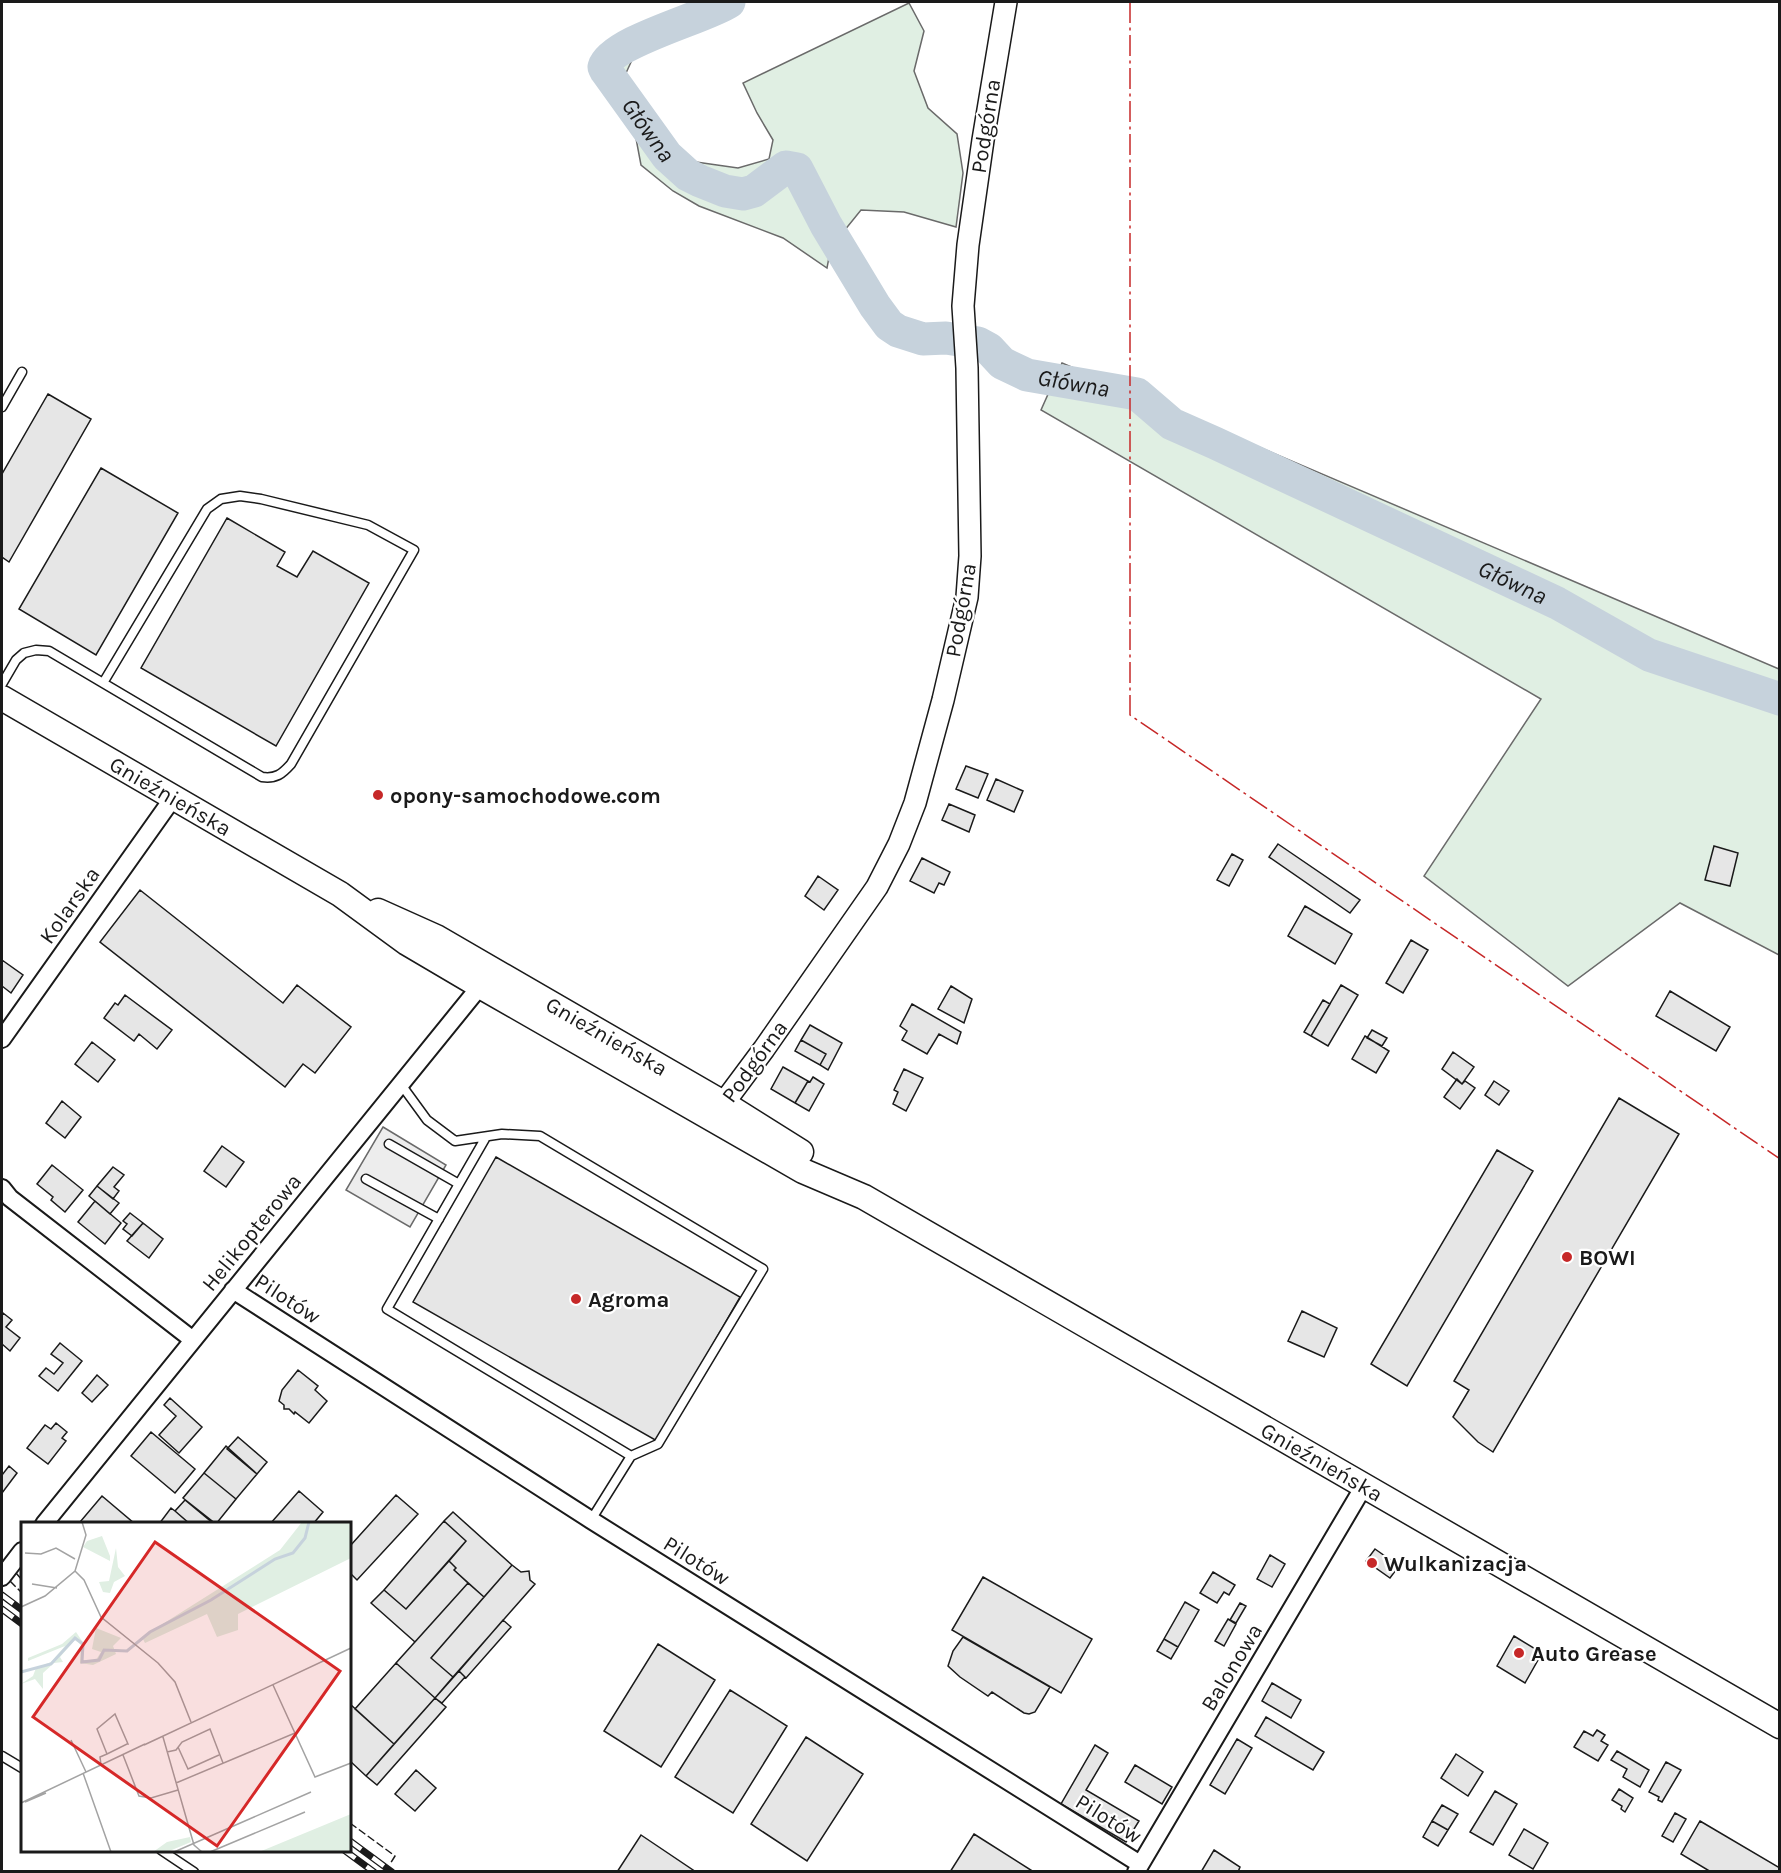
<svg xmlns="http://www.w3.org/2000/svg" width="1781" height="1873" font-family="Karla,sans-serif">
<rect width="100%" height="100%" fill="#fff"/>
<path fill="#e0efe3" stroke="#6a6a6a" stroke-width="1.5" d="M 699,2 L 738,2 L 719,17 L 691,26 L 632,60 L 626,73 L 628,89 L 648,121 L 672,152 L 689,161 L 738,168 L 769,159 L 773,140 L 757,113 L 743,83 L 909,3 L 924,31 L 914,71 L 928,108 L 957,134 L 963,173 L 956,227 L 904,212 L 861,210 L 831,247 L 827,268 L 783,238 L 699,206 L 673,191 L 641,165 L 635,133 L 594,68 L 599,51 L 650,23 Z
M 1062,363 L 1779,669 L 1779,955 L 1680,903 L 1568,986 L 1424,876 L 1541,699 L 1041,410 Z"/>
<path fill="#ededed" stroke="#6a6a6a" stroke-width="1.5" d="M 383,1127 L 446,1165 L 410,1227 L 346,1190 Z"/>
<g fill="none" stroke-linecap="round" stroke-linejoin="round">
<path stroke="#c6d2dc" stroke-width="33" id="s1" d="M 729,2 C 705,18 612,41 604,67 L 606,71 L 667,156 L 688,175 L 700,181 L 725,191 L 743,194 L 754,191 L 786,167 L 797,169 L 826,225 L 875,306 L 889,325 L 898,331 L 923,339 L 946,338 L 978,343 L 989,349 L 1002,363 L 1027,375 L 1137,394 L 1172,424 L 1215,443 L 1557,603 L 1649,655 L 1780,699"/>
</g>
<path fill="#e6e6e6" stroke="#1a1a1a" stroke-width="1.5" d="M 48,394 L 91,419 L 9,562 L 2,557 L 2,474 Z
M 101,468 L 178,513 L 96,655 L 19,609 Z
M 227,518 L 285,552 L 277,566 L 297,577 L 313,551 L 369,583 L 276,746 L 141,668 Z
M 966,766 L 988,774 L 978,798 L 956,789 Z
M 996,779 L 1023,791 L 1014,812 L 987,800 Z
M 949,804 L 975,815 L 969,832 L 942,820 Z
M 1278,844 L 1360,900 L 1350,913 L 1269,857 Z
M 1714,846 L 1738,853 L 1730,886 L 1705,880 Z
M 1232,854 L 1243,860 L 1229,886 L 1217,880 Z
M 922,858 L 950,872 L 944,885 L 939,883 L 934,893 L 910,881 Z
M 818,876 L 838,890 L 824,910 L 805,896 Z
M 140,890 L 283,1003 L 297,985 L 351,1027 L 315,1073 L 303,1064 L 285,1087 L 100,942 Z
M 1305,906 L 1352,934 L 1335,964 L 1288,936 Z
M 1411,940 L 1428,950 L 1403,993 L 1386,983 Z
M 2,960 L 23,975 L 11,993 L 2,986 Z
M 1341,985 L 1358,995 L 1328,1046 L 1311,1036 Z
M 951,986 L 972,999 L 964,1023 L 938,1009 Z
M 1670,991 L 1730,1027 L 1716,1051 L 1656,1016 Z
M 125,995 L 172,1030 L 157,1049 L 139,1034 L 134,1041 L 104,1018 L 115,1003 L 118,1005 Z
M 1323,1000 L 1330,1004 L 1311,1036 L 1304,1032 Z
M 912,1004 L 961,1032 L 957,1044 L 939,1034 L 927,1054 L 902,1040 L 907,1031 L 900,1026 Z
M 810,1025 L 842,1043 L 828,1070 L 820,1065 L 826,1054 L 801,1040 Z
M 1372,1030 L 1387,1038 L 1382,1046 L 1367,1038 Z
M 1365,1036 L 1389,1051 L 1376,1073 L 1352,1059 Z
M 801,1040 L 826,1054 L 820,1065 L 795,1051 Z
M 92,1042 L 115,1060 L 98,1082 L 75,1064 Z
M 1453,1052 L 1474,1067 L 1462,1084 L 1442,1069 Z
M 783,1067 L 808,1081 L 795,1103 L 771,1089 Z
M 904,1069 L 923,1078 L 906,1111 L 893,1104 L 898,1092 L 894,1090 Z
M 813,1077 L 824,1084 L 809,1111 L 795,1103 L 808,1081 L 810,1082 Z
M 1457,1079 L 1462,1084 L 1465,1081 L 1475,1088 L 1460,1109 L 1444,1097 Z
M 1494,1081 L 1509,1091 L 1499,1105 L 1485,1095 Z
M 1619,1098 L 1679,1134 L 1493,1452 L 1478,1442 L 1453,1417 L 1469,1390 L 1454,1381 Z
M 62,1101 L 81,1117 L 65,1138 L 46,1123 Z
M 222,1146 L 244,1162 L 226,1187 L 204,1171 Z
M 1497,1150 L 1533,1171 L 1407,1386 L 1371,1364 Z
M 496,1157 L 740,1297 L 657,1441 L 413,1302 Z
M 52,1165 L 83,1190 L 65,1212 L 51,1200 L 53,1197 L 37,1184 Z
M 113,1167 L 124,1175 L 114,1187 L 119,1191 L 113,1199 L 97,1186 Z
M 97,1186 L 119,1203 L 110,1214 L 89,1196 Z
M 95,1201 L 121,1223 L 105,1244 L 78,1222 Z
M 130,1213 L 143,1223 L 132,1236 L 123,1229 L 127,1224 L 123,1221 Z
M 143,1223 L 163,1239 L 149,1258 L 127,1241 Z
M 1302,1311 L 1337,1328 L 1324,1357 L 1288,1341 Z
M 3,1313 L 12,1320 L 6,1327 L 20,1338 L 10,1351 L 2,1344 L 2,1316 Z
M 60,1343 L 82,1361 L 58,1391 L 39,1376 L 46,1368 L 54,1374 L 63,1363 L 51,1354 Z
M 298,1370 L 318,1386 L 315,1390 L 327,1401 L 309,1423 L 295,1412 L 294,1414 L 289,1409 L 284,1409 L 284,1405 L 279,1401 L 282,1390 Z
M 97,1375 L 108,1385 L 92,1402 L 82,1393 Z
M 170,1398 L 202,1427 L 179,1453 L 159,1435 L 176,1416 L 164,1405 Z
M 56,1423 L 67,1432 L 62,1438 L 66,1441 L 48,1464 L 27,1448 L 45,1425 L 51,1429 Z
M 151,1432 L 195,1469 L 175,1493 L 131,1456 Z
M 238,1437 L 267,1462 L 257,1474 L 227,1449 Z
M 226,1446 L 257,1474 L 236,1499 L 204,1473 Z
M 9,1466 L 17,1473 L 2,1493 L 2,1475 Z
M 204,1473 L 236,1499 L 216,1524 L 183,1498 Z
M 299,1491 L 323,1512 L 313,1524 L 270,1524 Z
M 396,1495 L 418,1514 L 357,1580 L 350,1573 L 350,1546 Z
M 102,1496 L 135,1524 L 80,1522 Z
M 185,1500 L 214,1524 L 190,1524 L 175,1511 Z
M 171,1508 L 175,1511 L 190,1524 L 159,1524 Z
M 453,1512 L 512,1565 L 484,1597 L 454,1570 L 456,1568 L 449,1561 L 466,1541 L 444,1521 Z
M 444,1521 L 466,1541 L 406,1609 L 384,1590 Z
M 1375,1549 L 1399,1566 L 1390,1578 L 1366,1561 Z
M 1270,1555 L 1285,1564 L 1272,1587 L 1257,1579 Z
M 449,1561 L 456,1568 L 454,1570 L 468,1583 L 415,1642 L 371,1603 L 384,1590 L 406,1609 Z
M 512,1565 L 521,1572 L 529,1571 L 530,1580 L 535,1584 L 453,1677 L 431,1658 Z
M 1213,1572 L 1235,1585 L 1229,1595 L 1224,1592 L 1217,1603 L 1200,1593 Z
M 983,1577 L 1092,1639 L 1061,1693 L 952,1630 Z
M 468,1583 L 484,1597 L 431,1658 L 453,1677 L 435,1698 L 396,1663 Z
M 1185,1602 L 1199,1610 L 1178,1647 L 1164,1639 Z
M 1240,1603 L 1246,1606 L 1236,1623 L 1230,1620 Z
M 1228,1619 L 1236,1624 L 1224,1646 L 1215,1641 Z
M 503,1620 L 511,1627 L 466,1678 L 459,1671 Z
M 1514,1636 L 1542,1653 L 1525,1683 L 1497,1666 Z
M 963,1637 L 1050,1687 L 1035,1712 L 1029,1714 L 1024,1713 L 992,1692 L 988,1696 L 960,1677 L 948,1666 L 953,1651 Z
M 1164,1639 L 1178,1647 L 1171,1659 L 1157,1651 Z
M 658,1644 L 715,1680 L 661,1767 L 604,1731 Z
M 396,1663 L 435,1698 L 394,1744 L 355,1709 Z
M 459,1671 L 465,1677 L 442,1703 L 435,1698 Z
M 1272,1683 L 1301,1700 L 1291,1718 L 1262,1701 Z
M 730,1690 L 787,1726 L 733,1813 L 675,1777 Z
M 435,1698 L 446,1707 L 377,1785 L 366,1776 Z
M 350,1704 L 394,1744 L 366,1776 L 350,1761 Z
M 1266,1717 L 1324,1752 L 1313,1770 L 1255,1736 Z
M 1597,1730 L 1605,1735 L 1601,1741 L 1608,1745 L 1598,1761 L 1574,1747 L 1584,1731 L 1593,1736 Z
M 806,1737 L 863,1774 L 807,1861 L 751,1824 Z
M 1237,1739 L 1252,1748 L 1225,1794 L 1210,1785 Z
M 1095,1745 L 1108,1753 L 1086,1790 L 1139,1821 L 1126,1842 L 1061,1804 Z
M 1617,1751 L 1649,1770 L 1640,1787 L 1623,1777 L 1627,1769 L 1611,1760 Z
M 1456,1754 L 1483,1772 L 1468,1796 L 1441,1778 Z
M 1666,1762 L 1681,1770 L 1662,1802 L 1658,1800 L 1659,1797 L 1649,1792 Z
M 1135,1765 L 1172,1787 L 1162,1804 L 1125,1782 Z
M 416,1770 L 436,1788 L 415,1811 L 395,1794 Z
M 1619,1789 L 1633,1798 L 1625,1812 L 1621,1809 L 1622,1806 L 1612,1800 Z
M 1495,1791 L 1517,1804 L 1493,1845 L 1470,1832 Z
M 1442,1805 L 1458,1814 L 1448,1830 L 1432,1821 Z
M 1675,1813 L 1686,1819 L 1673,1842 L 1662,1836 Z
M 1432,1821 L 1448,1830 L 1438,1846 L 1423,1837 Z
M 1700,1821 L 1780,1868 L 1780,1872 L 1711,1872 L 1681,1854 Z
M 1524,1829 L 1548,1843 L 1533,1869 L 1509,1855 Z
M 974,1834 L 1034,1872 L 950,1872 Z
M 641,1835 L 696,1872 L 617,1872 Z
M 1214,1850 L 1240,1867 L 1238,1872 L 1201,1872 Z"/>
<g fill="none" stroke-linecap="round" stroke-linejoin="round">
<defs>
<path id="service" d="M 2,407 L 22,372
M 2,684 L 16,660 L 24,653 L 36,650 L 49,651 L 262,777 C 276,779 282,774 291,764 L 414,550 L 368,525 L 261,499 L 240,496 L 221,499 L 207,509 L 103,683
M 400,1083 L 427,1120 L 455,1141 L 502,1134 L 540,1136 L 763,1269 L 658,1444 L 631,1456 L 591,1520
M 486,1137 L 387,1309 L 631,1456
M 389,1144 L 459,1184
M 366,1179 L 439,1219
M 2,1756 L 22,1768
M 161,1850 L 194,1872"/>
<path id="minor" d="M 2,1039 L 173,798
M 2,1188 L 10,1198 L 193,1340
M 233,1290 L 591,1520 L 1140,1864
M 44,1524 L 486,979
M 2,1577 L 22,1551
M 1136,1872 L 1364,1486"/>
<path id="tertiary" d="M 714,1116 L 764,1049 L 877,887 L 899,844 L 915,803 L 943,700 L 967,597 L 970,556 L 967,368 L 963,306 L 968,245 L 983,140 L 1006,2"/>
<g id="secondary">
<path id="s2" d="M 2,698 L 340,894 L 407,943 L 480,986 L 803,1171 L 864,1197 L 1780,1726"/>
<path id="s3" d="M 378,911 L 436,937 L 723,1103 L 801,1152"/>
</g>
</defs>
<use href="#service" stroke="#1a1a1a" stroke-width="11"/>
<use href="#minor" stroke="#1a1a1a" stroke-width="20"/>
<use href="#tertiary" stroke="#1a1a1a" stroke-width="24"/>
<use href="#secondary" stroke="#1a1a1a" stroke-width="27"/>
<use href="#service" stroke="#fff" stroke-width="8"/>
<use href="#minor" stroke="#fff" stroke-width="16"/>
<use href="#tertiary" stroke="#fff" stroke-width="21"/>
<use href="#secondary" stroke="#fff" stroke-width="24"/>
<defs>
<path id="rail" d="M 2,1595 L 22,1610
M 2,1609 L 22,1624
M 350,1841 L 392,1872
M 344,1850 L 374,1872"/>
</defs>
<use href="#rail" stroke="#1a1a1a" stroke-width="7"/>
<use href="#rail" stroke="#fff" stroke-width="4.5" stroke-dasharray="14" stroke-linecap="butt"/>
<path stroke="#1a1a1a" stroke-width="1.5" stroke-dasharray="8 3" stroke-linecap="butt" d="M 16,1573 L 22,1580
M 10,1581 L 22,1593
M 350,1823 L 395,1856 L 390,1864"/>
<path stroke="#c62828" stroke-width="1.5" stroke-dasharray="21 4.5 3 4.5" stroke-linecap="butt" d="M 1130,2 L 1130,715 L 1780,1159"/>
</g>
<g fill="#c62828" stroke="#fff" stroke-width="2">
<circle cx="378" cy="795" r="6"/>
<circle cx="1567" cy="1257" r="6"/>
<circle cx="576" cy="1299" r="6"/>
<circle cx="1372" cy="1563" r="6"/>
<circle cx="1519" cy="1653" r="6"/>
</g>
<g text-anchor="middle" stroke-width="4.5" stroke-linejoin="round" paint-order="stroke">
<g font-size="22" fill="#1a1a1a" stroke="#fff">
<text transform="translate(985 126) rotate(-81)" y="8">Podgórna</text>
<text transform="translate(960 610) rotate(-80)" y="8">Podgórna</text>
<text dy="8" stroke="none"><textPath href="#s2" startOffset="195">Gnieźnieńska</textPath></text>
<text transform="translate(69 905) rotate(-55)" y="8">Kolarska</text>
<text dy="8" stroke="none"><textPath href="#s3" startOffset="261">Gnieźnieńska</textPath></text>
<text transform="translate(754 1061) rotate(-54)" y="8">Podgórna</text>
<text transform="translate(251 1232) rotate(-51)" y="8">Helikopterowa</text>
<text transform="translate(288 1298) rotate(33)" y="8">Pilotów</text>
<text dy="8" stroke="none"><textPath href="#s2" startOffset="1526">Gnieźnieńska</textPath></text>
<text transform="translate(697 1560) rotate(32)" y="8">Pilotów</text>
<text transform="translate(1231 1667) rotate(-59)" y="8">Balonowa</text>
<text transform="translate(1109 1818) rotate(32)" y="8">Pilotów</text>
</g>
<g font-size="22" font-weight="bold" fill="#1a1a1a" stroke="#fff" text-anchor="start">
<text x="390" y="803">opony-samochodowe.com</text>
<text x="1579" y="1265">BOWI</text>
<text x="588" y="1307">Agroma</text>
<text x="1384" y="1571">Wulkanizacja</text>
<text x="1531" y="1661">Auto Grease</text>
</g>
<g font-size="24" font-style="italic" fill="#1a1a1a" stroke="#fff">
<text dy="8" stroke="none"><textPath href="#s1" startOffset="220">Główna</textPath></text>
<text dy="8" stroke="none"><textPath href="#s1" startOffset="782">Główna</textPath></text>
<text dy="8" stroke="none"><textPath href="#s1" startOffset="1268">Główna</textPath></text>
</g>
</g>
<g transform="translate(21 1522)">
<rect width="330" height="330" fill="#fff"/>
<path d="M 281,0 L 330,0 L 330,36 L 217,92 L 217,108 L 196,115 L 186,92 L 124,121 L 121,115 L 259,28 ZM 81,14 L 89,34 L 89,39 L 62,25 L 66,19 ZM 95,26 L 97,45 L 104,54 L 93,60 L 89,71 L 82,70 L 78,60 L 88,59 ZM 75,106 L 100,116 L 92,124 L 95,132 L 72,143 L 59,141 L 60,123 L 54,118 L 39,135 L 42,140 L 33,141 L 22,151 L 22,167 L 14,157 L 0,162 L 12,154 L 15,146 L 30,140 L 44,124 L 7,139 L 7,136 L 41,122 L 55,110 L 63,122 L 62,138 L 75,138 L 80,130 L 71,127 ZM 330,292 L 330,330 L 238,330 ZM 169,315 L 170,320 L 146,330 L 132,330 L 146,320 Z" fill="#e0efe3"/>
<path fill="none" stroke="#c6d2dc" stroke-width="3" d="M 0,150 L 30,142 L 54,116 L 62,122 L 61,140 L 78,138 L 83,128 L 106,129 L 129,110 L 190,78 L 254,37 L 272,31 L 284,16 L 288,0"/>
<path fill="none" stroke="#a3a3a3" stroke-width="1.5" d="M 4,31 L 20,32 L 35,26 L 54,37M 54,49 L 63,58 L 80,95 L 137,141 L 154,160 L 170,200M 11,62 L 36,66M 0,85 L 24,74 L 54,49 L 65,13 L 61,0M 252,163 L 294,255 L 330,241M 142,215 L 173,323 L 181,330M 50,218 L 65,250M 123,223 L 330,126M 157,225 L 167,247 L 198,233M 146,230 L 155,228 L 161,220 L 189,207 L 202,241M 102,233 L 118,274 L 130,276 L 157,268M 80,243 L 79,235 L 86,232 L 106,222 L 107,222 L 94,192 L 76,207 L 86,232M 62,251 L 90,330M 155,261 L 274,211M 4,280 L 25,271M 0,281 L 124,222M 153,330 L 290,270M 189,330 L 284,290"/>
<path fill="#d62828" fill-opacity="0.15" stroke="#d62828" stroke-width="3" d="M 134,20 L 319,149 L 196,324 L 12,195 Z"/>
<rect width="330" height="330" fill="none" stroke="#1a1a1a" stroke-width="3"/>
</g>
<rect width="1781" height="1873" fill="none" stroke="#1a1a1a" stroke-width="6"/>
</svg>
